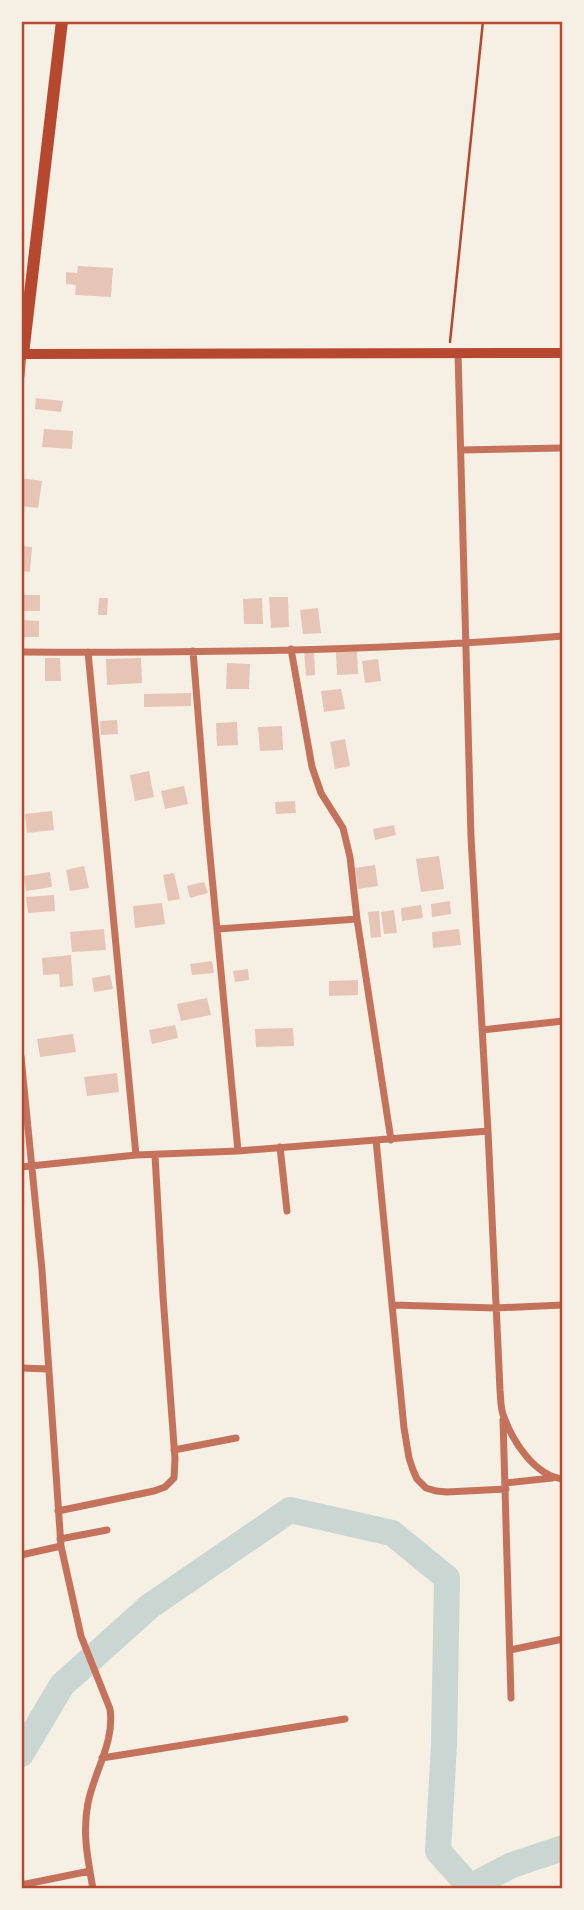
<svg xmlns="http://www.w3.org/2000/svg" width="584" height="1910" font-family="'IBM Plex Sans',sans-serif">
<rect width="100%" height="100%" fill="#f6efe4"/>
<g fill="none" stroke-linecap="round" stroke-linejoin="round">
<path stroke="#c9d6d2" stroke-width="26" d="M 21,1754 L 62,1685 L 150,1606 L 290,1510 L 392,1533 L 447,1578 L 444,1745 L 438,1851 L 470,1887 L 512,1865 L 563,1848"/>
</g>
<path fill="#e6c5b7" d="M 78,266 L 113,268 L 111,297 L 75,295 L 76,285 L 66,284 L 66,272 L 77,273 Z
M 36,398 L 63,401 L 61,412 L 35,409 Z
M 44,429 L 73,431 L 72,449 L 42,447 Z
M 21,478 L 42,481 L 38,508 L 21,506 Z
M 21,546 L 32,547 L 30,572 L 21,571 Z
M 21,595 L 40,595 L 40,611 L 21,611 Z
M 269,597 L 288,597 L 289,627 L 271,628 Z
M 99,598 L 108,598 L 107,615 L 98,615 Z
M 262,598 L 263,624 L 244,624 L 243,599 Z
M 318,608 L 321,633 L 303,634 L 300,610 Z
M 21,620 L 39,621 L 39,637 L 21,637 Z
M 314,650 L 315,675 L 306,676 L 304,651 Z
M 357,651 L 358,674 L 337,675 L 336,652 Z
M 45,658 L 60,658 L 61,681 L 45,681 Z
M 141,658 L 142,683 L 107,685 L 106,659 Z
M 378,659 L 381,681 L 365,683 L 362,661 Z
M 227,663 L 250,664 L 249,689 L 226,689 Z
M 341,689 L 345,709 L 324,712 L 321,691 Z
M 191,693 L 191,706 L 144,707 L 144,694 Z
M 117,720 L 118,734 L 101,735 L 100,721 Z
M 237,722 L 238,745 L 217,746 L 216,723 Z
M 282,726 L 283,750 L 260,751 L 258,727 Z
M 345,739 L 350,766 L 335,769 L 330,742 Z
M 149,771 L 154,797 L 135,801 L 130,775 Z
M 184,786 L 188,804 L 165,809 L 161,791 Z
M 295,801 L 296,813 L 276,814 L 275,802 Z
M 52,811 L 54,830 L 27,833 L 25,814 Z
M 394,825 L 396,835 L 375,840 L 373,829 Z
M 439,856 L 444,889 L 421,892 L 416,859 Z
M 375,865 L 378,886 L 358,889 L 355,868 Z
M 84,866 L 89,888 L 70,891 L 66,870 Z
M 50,872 L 52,887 L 26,891 L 24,876 Z
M 174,873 L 180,899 L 168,901 L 163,875 Z
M 204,882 L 208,893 L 190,898 L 187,886 Z
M 54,895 L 55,911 L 28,913 L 26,897 Z
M 450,901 L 451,914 L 432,917 L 431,904 Z
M 162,903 L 165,924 L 135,928 L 133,906 Z
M 421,905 L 423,918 L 402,921 L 401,908 Z
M 394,910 L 397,933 L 384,934 L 381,912 Z
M 379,911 L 381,937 L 371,938 L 368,912 Z
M 104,929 L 106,950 L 72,952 L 70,932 Z
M 459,929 L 461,945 L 433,948 L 432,932 Z
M 71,955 L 73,986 L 60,987 L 59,974 L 43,975 L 42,958 Z
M 212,961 L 214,973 L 192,975 L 190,964 Z
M 248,969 L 249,980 L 235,982 L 233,971 Z
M 110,975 L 113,989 L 94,992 L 92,978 Z
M 358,980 L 358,995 L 329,996 L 329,981 Z
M 207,998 L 211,1015 L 181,1021 L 177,1004 Z
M 175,1025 L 178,1038 L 152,1044 L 149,1030 Z
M 293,1028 L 294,1046 L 256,1047 L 255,1029 Z
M 73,1034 L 76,1052 L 40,1057 L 37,1039 Z
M 117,1073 L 119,1092 L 87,1096 L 84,1077 Z"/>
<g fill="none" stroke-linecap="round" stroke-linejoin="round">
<path stroke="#b5482f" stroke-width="2.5" d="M 450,342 L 483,21"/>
<path stroke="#c5725c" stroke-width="7" d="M 458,353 L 471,837 L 488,1131 L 500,1390 C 501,1398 500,1409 504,1417 C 513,1442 535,1476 563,1479
M 21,376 L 23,354
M 461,450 L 563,448
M 291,649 L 312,767 L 321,793 L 343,828 L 350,857 L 357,919 L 391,1140
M 193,651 L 207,824 L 238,1151
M 21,652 C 202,653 383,651 563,636
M 88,652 L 136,1155
M 218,929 L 357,919
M 482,1030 L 563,1021
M 21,1057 L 42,1270 L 61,1546 L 81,1636 L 110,1709 C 115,1742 94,1772 88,1803 C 82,1833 88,1860 93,1889
M 376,1140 L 404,1428 L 409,1458 L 413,1470 L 417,1479 L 426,1488 L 436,1491 L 447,1492 L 506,1489
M 280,1147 L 287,1211
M 21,1167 L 136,1155 L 238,1151 L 488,1131
M 393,1305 L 495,1308 L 563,1305
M 21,1368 L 49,1369
M 503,1420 L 511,1698
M 174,1450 L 236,1438
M 505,1483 L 552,1478
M 58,1511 L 154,1491 L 165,1487 L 174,1478 L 175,1459 L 163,1296 L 155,1155
M 60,1539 L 107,1530
M 21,1555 L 61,1546
M 510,1650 L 563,1639
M 102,1758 L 345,1719
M 21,1885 L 90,1871"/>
<path stroke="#b5482f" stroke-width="10" d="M 23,354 L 563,353"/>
<path stroke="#b5482f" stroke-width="12" d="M 21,354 L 23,354 L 62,21"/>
</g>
<rect width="584" height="1910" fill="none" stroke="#f6efe4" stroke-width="46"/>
<rect x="23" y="23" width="538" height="1864" fill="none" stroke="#b5482f" stroke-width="2.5"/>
</svg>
